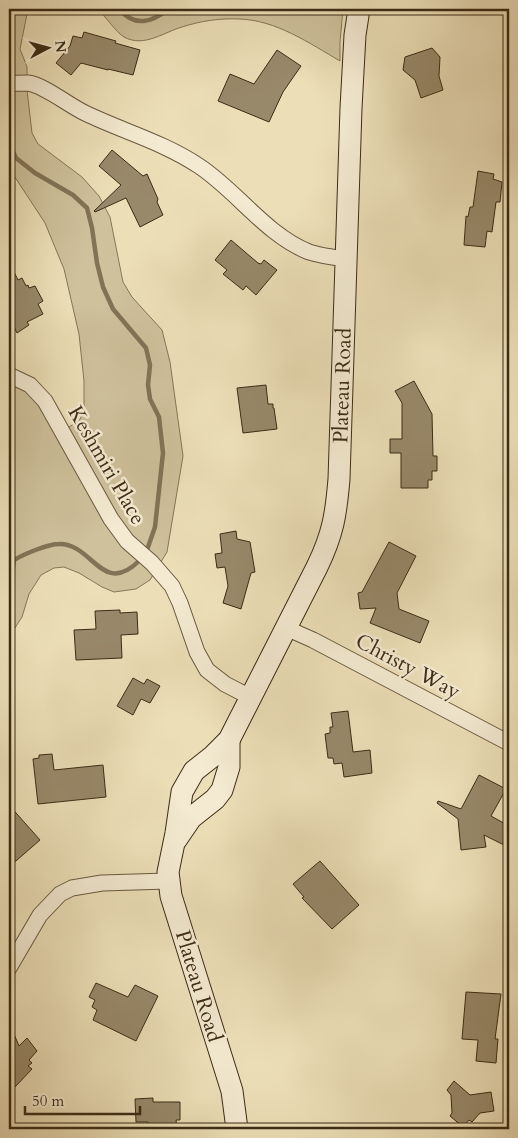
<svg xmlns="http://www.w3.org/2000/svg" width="518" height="1138" font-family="Cardo,serif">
<rect width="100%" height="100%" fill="#ecdfb8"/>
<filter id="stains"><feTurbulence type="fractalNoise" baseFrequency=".004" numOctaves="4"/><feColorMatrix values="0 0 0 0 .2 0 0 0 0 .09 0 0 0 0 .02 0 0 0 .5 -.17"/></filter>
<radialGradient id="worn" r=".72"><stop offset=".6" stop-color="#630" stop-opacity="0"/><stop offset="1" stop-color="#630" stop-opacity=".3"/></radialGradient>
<path fill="#cec19c" stroke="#857658" d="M 9,9 L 28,9 L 20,49 L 27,67 L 27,90 L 32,133 L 38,144 L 82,177 L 99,196 L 110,217 L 123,282 L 132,297 L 162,330 L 170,362 L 183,456 L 167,552 L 150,580 L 136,589 L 114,592 L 102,587 L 79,573 L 64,567 L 54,568 L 41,575 L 29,594 L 22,617 L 9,637 L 9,375 L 16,377 L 62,431 L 79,421 L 84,411 L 84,381 L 79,334 L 64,269 L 45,223 L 9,168 Z
M 98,9 L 343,9 L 340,42 L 340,61 C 309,43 276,20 239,19 C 221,18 200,21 182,27 C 164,32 144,48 124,37 C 116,32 105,16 98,9 Z"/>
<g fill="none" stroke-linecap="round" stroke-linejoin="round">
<path stroke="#827356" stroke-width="4.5" d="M 119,9 C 135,28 152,22 169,9
M 9,143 L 16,158 L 35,173 L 73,195 L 87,208 L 92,228 L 97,263 L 103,287 L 113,309 L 146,348 L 150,365 L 148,385 L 150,399 L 159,417 L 163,453 L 155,527 L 147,550
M 9,599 L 14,560 C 24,554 48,544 59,544 C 93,543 102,598 140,560"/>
</g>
<path fill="#98896a" stroke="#3c2c15" d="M 84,32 L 116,41 L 115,43 L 140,50 L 133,75 L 108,69 L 108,70 L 81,63 L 71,75 L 56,63 L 70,46 L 73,36 L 82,38 Z
M 432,48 L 440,57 L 439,76 L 443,90 L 421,98 L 415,80 L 403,70 L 405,57 Z
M 277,50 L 301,66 L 283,92 L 269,122 L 218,101 L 230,74 L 254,84 Z
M 112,150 L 143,176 L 147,174 L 158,199 L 157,202 L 163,215 L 140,227 L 126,198 L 95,212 L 94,211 L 121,185 L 99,166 Z
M 478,171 L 494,174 L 493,179 L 502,182 L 500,202 L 496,202 L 492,232 L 487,231 L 485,247 L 464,245 L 466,216 L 468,217 L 470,207 L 473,207 Z
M 231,240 L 258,263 L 261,264 L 264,260 L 277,270 L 256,295 L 246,286 L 243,290 L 223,274 L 227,270 L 215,260 Z
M 9,262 L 18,280 L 22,278 L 26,286 L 28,285 L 29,288 L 35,286 L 43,301 L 38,304 L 43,314 L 27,322 L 29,325 L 17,333 L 9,317 Z
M 414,381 L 432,414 L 433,456 L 437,456 L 437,471 L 432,471 L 432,480 L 428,480 L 428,488 L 401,488 L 401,453 L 390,453 L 390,439 L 402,439 L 402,403 L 395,391 Z
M 266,385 L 268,404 L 273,404 L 273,408 L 274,408 L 277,429 L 243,433 L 237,388 Z
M 236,531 L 237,539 L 250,542 L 255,572 L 251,573 L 241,609 L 223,603 L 228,586 L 225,567 L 217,568 L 215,554 L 222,553 L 220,534 Z
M 389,542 L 416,556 L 397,593 L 399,609 L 429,621 L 420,643 L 370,623 L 376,608 L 360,609 L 358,593 L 362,592 Z
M 120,610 L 120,613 L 137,612 L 138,634 L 121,635 L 122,658 L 76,660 L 74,630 L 96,629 L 95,611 Z
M 133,678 L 144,684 L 147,679 L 160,686 L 150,703 L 141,699 L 133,715 L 117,706 Z
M 348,711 L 353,752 L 370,750 L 372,773 L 344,777 L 342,763 L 334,764 L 333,758 L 328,758 L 325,734 L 330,733 L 330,727 L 333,727 L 331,713 Z
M 52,754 L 54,770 L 103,765 L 106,797 L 38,804 L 33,759 L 39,758 L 39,755 Z
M 479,775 L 506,789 L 491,816 L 509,826 L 509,834 L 504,845 L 484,835 L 486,847 L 461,850 L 458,819 L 437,803 L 438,801 L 461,809 Z
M 9,805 L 40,840 L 9,867 Z
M 320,861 L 359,905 L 332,929 L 302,898 L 304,897 L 293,884 Z
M 96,983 L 128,997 L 135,985 L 158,996 L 136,1041 L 93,1020 L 97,1010 L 92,1007 L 95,1000 L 89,997 Z
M 466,992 L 501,994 L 495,1039 L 498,1039 L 496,1063 L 476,1061 L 478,1040 L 462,1039 Z
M 9,1022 L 19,1046 L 27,1038 L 37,1051 L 29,1060 L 32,1063 L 28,1066 L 32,1069 L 15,1087 L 9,1082 Z
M 454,1081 L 470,1095 L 491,1092 L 494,1111 L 480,1113 L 472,1122 L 469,1120 L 463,1127 L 450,1116 L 452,1113 L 451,1095 L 447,1090 Z
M 153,1098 L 153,1102 L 180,1102 L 180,1120 L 176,1120 L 177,1129 L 148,1129 L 148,1122 L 136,1122 L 135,1099 Z"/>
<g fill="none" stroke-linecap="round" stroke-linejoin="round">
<defs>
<path id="street" d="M 9,84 C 15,83 22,83 28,83 C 44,85 68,105 85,113 C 122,131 163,142 199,166 C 237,191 266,235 309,252 C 321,256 335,257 347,260
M 9,375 L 30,385 L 45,401 L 111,519 L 127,541 L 152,563 L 172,586 L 180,603 L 197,652 L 207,670 L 225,684 L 250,697
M 286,628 L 313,640 L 509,743
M 9,968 L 40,915 L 60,894 L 72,888 L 102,883 L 168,881"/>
<g id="secondary">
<path d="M 176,840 L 191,818 L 215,799 L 222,790 L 229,767 L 229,740"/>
<path id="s1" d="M 237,1129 L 232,1091 L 171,896 L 168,872 L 176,833 L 182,792 L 194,771 L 213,756 L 229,740 L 317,567 C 333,534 336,515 339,479 L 351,108 L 355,35 L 359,9"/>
</g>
</defs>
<use href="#street" stroke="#68593e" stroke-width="17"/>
<use href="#secondary" stroke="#3c2c15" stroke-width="23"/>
<use href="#street" stroke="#f3ead1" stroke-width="15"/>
<use href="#secondary" stroke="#f3ead1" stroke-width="21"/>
</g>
<g text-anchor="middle" stroke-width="5" stroke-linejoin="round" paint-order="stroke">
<g font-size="21" fill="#3c2c15" stroke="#f3ead1">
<text dy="7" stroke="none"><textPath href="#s1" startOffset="798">Plateau Road</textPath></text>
<text transform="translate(107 465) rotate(60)" y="7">Keshmiri Place</text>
<text transform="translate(408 666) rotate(28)" y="7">Christy Way</text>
<text transform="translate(199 986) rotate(73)" y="7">Plateau Road</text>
</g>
</g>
<rect width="518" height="1138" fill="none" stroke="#ecdfb8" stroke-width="30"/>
<rect x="10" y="10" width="498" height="1118" fill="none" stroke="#3c2c15" stroke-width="2.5"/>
<rect x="15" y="15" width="488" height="1108" fill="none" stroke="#3c2c15"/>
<g transform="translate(48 48) rotate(84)" stroke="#f3ead1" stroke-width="4" paint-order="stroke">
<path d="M0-4L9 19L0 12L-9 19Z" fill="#3c2c15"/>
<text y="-8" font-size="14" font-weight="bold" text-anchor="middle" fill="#3c2c15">N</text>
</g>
<path d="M25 1106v8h115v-8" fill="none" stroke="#3c2c15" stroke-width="2.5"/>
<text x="32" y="1106" font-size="15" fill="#3c2c15" stroke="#f3ead1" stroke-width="4" paint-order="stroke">50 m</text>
<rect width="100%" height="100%" filter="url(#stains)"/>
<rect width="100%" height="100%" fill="url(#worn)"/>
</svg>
